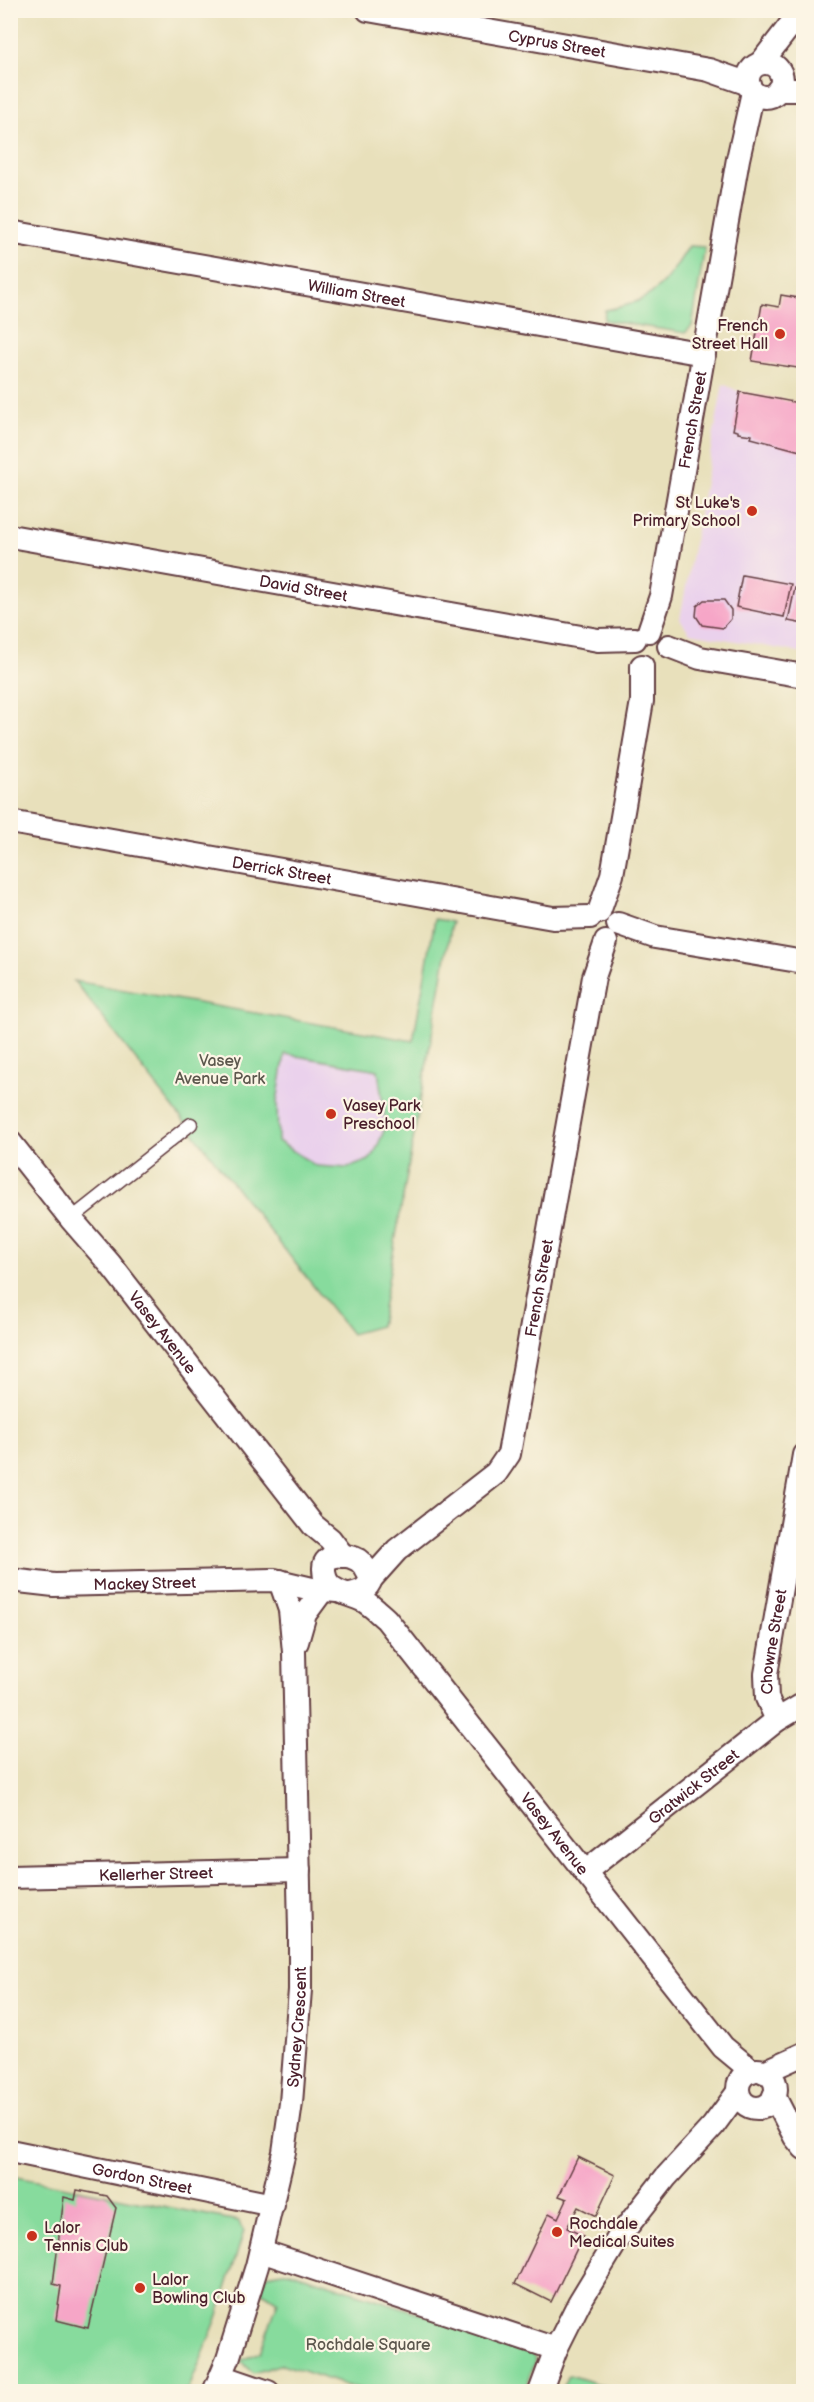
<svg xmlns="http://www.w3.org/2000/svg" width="814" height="2402" font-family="'Balsamiq Sans',sans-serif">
<rect width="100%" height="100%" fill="#fcf5e5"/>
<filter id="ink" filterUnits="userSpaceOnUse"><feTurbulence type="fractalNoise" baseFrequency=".0167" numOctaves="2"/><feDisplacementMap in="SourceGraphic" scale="12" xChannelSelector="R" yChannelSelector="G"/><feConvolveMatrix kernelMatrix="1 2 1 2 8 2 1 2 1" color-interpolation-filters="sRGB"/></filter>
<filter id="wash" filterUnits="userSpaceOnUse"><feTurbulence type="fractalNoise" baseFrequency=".008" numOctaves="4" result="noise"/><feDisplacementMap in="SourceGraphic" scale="24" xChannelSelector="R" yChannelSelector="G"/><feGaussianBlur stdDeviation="1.35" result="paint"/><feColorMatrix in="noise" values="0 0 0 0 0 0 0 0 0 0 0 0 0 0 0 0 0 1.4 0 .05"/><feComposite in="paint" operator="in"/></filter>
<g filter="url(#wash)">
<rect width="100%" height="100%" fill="#e8e0bb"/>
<path fill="#ead1ec" d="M 723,384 L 740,392 L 803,404 L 803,653 L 690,633 L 680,619 Z
M 285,1053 L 378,1070 L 386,1126 L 374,1154 L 369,1160 L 348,1168 L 316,1166 L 278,1141 L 277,1102 Z"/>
<path fill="#87db9d" stroke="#687d64" stroke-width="1.5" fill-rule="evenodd" d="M 689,246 L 705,247 L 692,326 L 685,333 L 604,320 L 605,310 C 653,303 665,284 689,246 Z
M 435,919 L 452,922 L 380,1326 L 351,1334 L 74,981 L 413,1041 ZM 285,1054 L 378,1070 L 386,1126 L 374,1154 L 369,1160 L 348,1168 L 316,1166 L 278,1141 L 277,1102 Z
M 11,2176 L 238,2221 L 244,2231 L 217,2318 L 188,2391 L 11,2391 Z
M 289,2271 L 531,2349 L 535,2360 L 524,2392 L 363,2391 L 282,2364 L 254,2373 L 240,2361 L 260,2352 L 278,2302 L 261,2291 L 267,2275 Z
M 569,2375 L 620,2391 L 562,2391 Z"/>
<g id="blocks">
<path fill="#f6a6c7" d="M 781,295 L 804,299 L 804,369 L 752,361 L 762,304 L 779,307 Z
M 740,392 L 804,404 L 804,452 L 751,438 L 752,435 L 738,433 L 738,431 L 733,430 Z
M 742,575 L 791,584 L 784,617 L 736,607 Z
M 795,588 L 804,590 L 804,624 L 788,621 Z
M 704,600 L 724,600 L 731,610 L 731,619 L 723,628 L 702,625 L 696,616 L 697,606 Z
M 578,2157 L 615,2175 L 596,2216 L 578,2207 L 567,2228 L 583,2236 L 551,2302 L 515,2284 L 549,2213 L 558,2218 L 567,2199 L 559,2196 Z
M 77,2190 L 107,2196 L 116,2208 L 88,2328 L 56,2320 L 61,2286 L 53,2284 L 64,2197 L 75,2200 Z"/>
</g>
</g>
<g filter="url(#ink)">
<use href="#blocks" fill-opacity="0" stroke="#623c41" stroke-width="1.5"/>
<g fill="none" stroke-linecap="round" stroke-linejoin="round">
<defs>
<path id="lane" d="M 71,1219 L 191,1124"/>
<g id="street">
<path id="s1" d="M 368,10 L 709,70 L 749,84"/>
<path d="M 761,63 L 802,10"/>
<circle cx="765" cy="80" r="17"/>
<path d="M 778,90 L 804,90"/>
<path id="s2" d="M 10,232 L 704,354"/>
<path id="s3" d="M 10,536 L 598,640 L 635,639"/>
<path id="s4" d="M 649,631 L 661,596 L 738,159 L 753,92"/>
<path d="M 669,646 L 700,658 L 804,676"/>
<path id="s5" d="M 10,822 L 553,918 L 590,917"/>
<path d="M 599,912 L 612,875 L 642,701 L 642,666"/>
<path d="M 618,924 L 655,937 L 804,962"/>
<path id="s6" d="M 10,1142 L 71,1219 L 110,1264 L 313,1525 L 330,1539 L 343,1556"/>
<path id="s7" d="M 371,1579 L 397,1550 L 496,1473 L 509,1454 L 594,977 L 606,942"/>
<path id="s8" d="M 10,1580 L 54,1585 L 274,1580 L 312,1589 L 337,1591"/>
<path id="s9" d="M 350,1594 C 360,1592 368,1589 371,1579 C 368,1572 364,1564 358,1560 C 348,1554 323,1552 324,1569 C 324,1593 347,1592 364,1601 C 372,1606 379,1613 386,1619 L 723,2047 L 752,2071"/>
<path d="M 297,1642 L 305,1614 L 322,1591"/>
<path id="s10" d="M 777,1720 L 767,1698 L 766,1674 L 804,1455"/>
<path id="s11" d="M 585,1872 L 777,1720 L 804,1704"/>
<path id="s12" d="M 10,1877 L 299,1870"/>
<circle cx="757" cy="2089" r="19"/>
<path d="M 764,2072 L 804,2054"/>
<path d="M 774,2096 L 795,2137 L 804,2148"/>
<path id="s13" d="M 10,2151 L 273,2205"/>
<path d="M 261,2251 L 556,2349"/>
<path d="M 221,2376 L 268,2392"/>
<path id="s14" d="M 214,2392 L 228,2359 L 257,2266 L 284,2152 L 291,2103 L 300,1990 L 300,1931 L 294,1652 L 290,1610 L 280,1581"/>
<path d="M 540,2392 L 556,2349 L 579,2303 L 619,2237 L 666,2177 L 713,2126 L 738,2092"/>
</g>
</defs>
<use href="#lane" stroke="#623c41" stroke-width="15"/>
<use href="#street" stroke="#623c41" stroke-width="26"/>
<use href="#lane" stroke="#fff" stroke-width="12"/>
<use href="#street" stroke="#fff" stroke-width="22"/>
</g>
</g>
<g fill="#c8321e" stroke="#fcf5e5" stroke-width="2">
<circle cx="780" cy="334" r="6"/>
<circle cx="752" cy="511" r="6"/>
<circle cx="331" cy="1114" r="6"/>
<circle cx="557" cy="2232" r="6"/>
<circle cx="32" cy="2236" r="6"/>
<circle cx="140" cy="2288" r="6"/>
</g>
<g text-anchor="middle" stroke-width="4.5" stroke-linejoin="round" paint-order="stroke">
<g font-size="16" fill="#4a1f2b" stroke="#fcf5e5">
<text dy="6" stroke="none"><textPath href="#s1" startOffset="192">Cyprus Street</textPath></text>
<text dy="6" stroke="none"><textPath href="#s2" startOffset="352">William Street</textPath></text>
<text dy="6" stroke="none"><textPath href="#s4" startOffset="216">French Street</textPath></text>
<text dy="6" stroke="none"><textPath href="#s3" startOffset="298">David Street</textPath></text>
<text dy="6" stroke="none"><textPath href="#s5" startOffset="276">Derrick Street</textPath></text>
<text dy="6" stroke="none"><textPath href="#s7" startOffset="356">French Street</textPath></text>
<text dy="6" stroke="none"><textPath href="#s6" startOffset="244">Vasey Avenue</textPath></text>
<text dy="6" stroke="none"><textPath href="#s8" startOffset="135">Mackey Street</textPath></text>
<text dy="6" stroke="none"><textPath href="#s10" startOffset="81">Chowne Street</textPath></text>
<text dy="6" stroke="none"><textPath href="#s11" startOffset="138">Gratwick Street</textPath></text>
<text dy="6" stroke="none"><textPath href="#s9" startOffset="450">Vasey Avenue</textPath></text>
<text dy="6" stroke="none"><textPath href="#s12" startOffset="146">Kellerher Street</textPath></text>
<text dy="6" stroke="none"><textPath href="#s14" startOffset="376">Sydney Crescent</textPath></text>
<text dy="6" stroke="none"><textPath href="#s13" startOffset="135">Gordon Street</textPath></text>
</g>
<g font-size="16" fill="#4a1f2b" stroke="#fcf5e5" text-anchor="start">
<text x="768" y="331" text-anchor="end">French<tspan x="768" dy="18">Street Hall</tspan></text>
<text x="740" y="508" text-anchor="end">St Luke's<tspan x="740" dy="18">Primary School</tspan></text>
<text x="343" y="1111">Vasey Park<tspan x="343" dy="18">Preschool</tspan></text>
<text x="569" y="2229">Rochdale<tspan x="569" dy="18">Medical Suites</tspan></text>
<text x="44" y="2233">Lalor<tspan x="44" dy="18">Tennis Club</tspan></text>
<text x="152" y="2285">Lalor<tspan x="152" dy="18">Bowling Club</tspan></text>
</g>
<g font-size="16" fill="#5c574d" stroke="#fcf5e5">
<text x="220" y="1066">Vasey<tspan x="220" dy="18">Avenue Park</tspan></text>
<text x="368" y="2350">Rochdale Square</text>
</g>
</g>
<rect width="814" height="2402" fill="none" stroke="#fcf5e5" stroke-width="36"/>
</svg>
